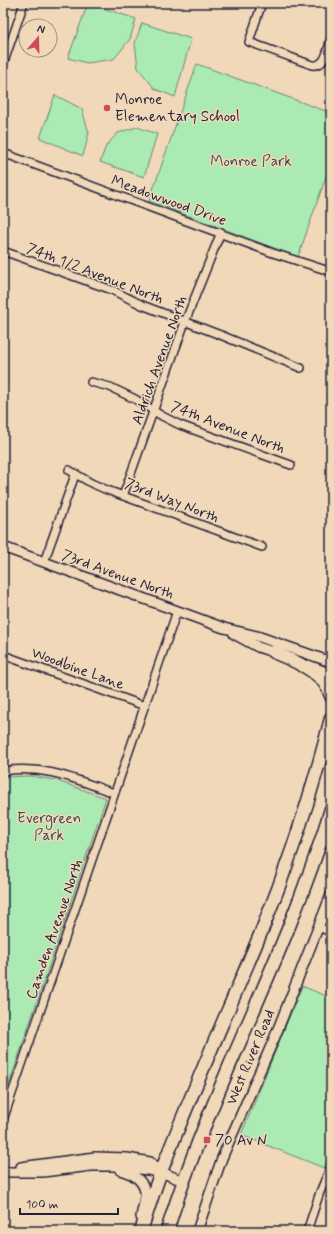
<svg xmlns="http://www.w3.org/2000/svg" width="334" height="1234" font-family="Mynerve,sans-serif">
<rect width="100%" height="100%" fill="#f1d8b9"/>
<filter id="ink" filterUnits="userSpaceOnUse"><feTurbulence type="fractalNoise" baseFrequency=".025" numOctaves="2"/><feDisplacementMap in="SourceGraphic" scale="8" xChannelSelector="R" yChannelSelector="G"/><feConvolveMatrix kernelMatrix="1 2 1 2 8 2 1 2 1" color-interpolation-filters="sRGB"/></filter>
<g filter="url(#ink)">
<path fill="#abebb3" stroke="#668677" d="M 88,3 L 136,19 L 130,39 L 114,59 L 87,63 L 68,58 Z
M 142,23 L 191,39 L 175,97 L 155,89 L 138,68 L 135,43 Z
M 197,64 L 331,113 L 331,162 L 298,257 L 149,201 Z
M 55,95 L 82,109 L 89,133 L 83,156 L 40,138 Z
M 137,127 L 157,134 L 144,177 L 100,162 L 106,146 L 118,133 Z
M 30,776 L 55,780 L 106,798 L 3,1102 L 3,777 Z
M 302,986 L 331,998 L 331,1150 L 324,1168 L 241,1135 Z"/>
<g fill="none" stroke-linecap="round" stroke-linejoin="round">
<defs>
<path id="street" d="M 262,3 L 249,42 L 312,65 C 326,67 327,50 331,39
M 3,65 L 24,3
M 3,153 L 273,253 L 326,270
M 3,251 L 112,290 L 142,305 L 223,336 L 301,368
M 91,382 L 110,387 L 135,399 L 162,416 L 180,425 L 291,465
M 69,470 L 91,483 L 107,490 L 262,547
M 123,496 L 185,322 L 221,232
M 44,562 L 75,475
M 3,655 L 145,706
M 3,771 C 47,765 74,779 114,793
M 318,927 L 331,932
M 3,1120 L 177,611
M 307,1231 L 320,1192 L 331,1166"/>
<path id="secondary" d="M 3,547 L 224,628 L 257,636 L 331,662
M 234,634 L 258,647 L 279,654
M 308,665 L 331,674
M 21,1167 L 95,1157 L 127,1158 L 150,1162 L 161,1172
M 120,1170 C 131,1173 143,1179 145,1192 C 146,1198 142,1210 141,1217
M 3,1171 L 8,1172 L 43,1172 L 91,1166 L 119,1166 L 161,1172 L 183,1181
M 197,1231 L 222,1158 L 274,1039 L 331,895"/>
<path id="highway" d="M 274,652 C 295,662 324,671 331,696
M 141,1231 C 149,1207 156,1183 166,1159 C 196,1082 230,1007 262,930 C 290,861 313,790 331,718
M 167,1231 C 184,1175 206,1121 229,1067 C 266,982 304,898 331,809"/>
</defs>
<use href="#street" stroke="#22223b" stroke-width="10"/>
<use href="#secondary" stroke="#22223b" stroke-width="12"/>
<use href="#highway" stroke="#22223b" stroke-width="15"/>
<use href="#street" stroke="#f1d8b9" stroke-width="7"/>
<use href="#secondary" stroke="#f1d8b9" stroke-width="9"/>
<use href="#highway" stroke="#f1d8b9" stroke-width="12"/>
</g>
</g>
<g fill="#d1495b" stroke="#f1d8b9" stroke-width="1.5">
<circle cx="107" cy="108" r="4"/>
<rect x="203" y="1136" width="8" height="8" rx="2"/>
</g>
<g text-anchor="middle" stroke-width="3" stroke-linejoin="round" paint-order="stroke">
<g font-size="15" fill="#22223b" stroke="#f1d8b9" text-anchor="start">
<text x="115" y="104">Monroe<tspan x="115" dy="17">Elementary School</tspan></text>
<text x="215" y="1145">70 Av N</text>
</g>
<g font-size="15" fill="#3d4a53" stroke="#f1d8b9">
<text x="251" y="166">Monroe Park</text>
<text x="49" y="823">Evergreen<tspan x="49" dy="17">Park</tspan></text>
</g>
<g font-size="15" fill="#22223b" stroke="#f1d8b9">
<text transform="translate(169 200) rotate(20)" y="5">Meadowwood Drive</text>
<text transform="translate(95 273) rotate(21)" y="5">74th 1/2 Avenue North</text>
<text transform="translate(159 360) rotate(-70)" y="5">Aldrich Avenue North</text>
<text transform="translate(228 427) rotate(21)" y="5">74th Avenue North</text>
<text transform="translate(172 500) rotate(21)" y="5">73rd Way North</text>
<text transform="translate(118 574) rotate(20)" y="5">73rd Avenue North</text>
<text transform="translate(78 668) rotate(20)" y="5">Woodbine Lane</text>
<text transform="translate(54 929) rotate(-71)" y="5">Camden Avenue North</text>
<text transform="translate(250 1057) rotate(-67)" y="5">West River Road</text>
</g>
</g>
<rect width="334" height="1234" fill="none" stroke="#f1d8b9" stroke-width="16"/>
<rect x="8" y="8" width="318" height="1218" fill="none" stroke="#22223b" stroke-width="1.5" filter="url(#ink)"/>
<g transform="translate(38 38) rotate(20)"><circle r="19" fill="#f1d8b9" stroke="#9e8f87"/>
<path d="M0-3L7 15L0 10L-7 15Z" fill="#d1495b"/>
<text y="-6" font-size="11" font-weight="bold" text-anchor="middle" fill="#22223b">N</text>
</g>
<path d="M20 1208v6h98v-6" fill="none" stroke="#22223b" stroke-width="2"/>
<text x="26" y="1208" font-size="12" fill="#22223b" stroke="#f1d8b9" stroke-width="3" paint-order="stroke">100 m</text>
</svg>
